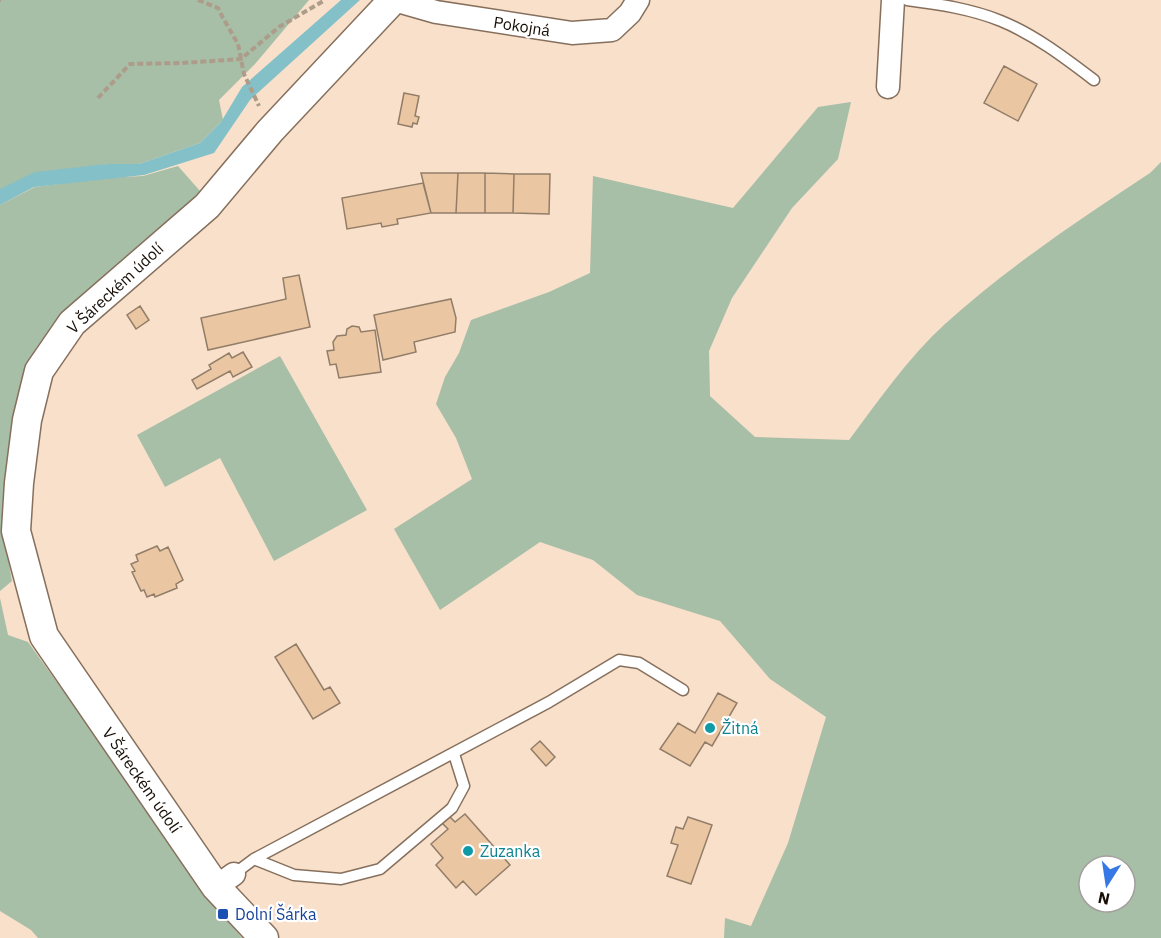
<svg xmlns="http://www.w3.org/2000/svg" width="1161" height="938" font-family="'IBM Plex Sans',sans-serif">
<rect width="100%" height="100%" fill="#f8e0ca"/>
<path fill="#a7bea7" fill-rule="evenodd" d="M 0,0 L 309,0 L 255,64 L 219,100 L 223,120 L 200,143 L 139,164 L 107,164 L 0,190 Z
M 851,102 L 838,159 L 792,208 L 732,298 L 709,351 L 710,396 L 755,437 L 849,440 C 879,400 908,358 945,324 C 1008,267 1079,220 1150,173 L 1161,162 L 1161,938 L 724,938 L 725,918 L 751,926 L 788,843 L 826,717 L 770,679 L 720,621 L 637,595 L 593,560 L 540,542 L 440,610 L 394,529 L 472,479 L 456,438 L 436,404 L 445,377 L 459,353 L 471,320 L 549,292 L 590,273 L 593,176 L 733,208 L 818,107 ZM 1089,866 L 1125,866 L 1125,902 L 1089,902 Z
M 178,166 L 200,191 L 182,210 L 55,323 L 36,348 L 24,371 L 3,529 L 12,581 L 0,591 L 0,205 L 35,187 L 104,178 L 143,176 Z
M 280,356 L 367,510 L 274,561 L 220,458 L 165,487 L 137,435 Z
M 0,598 L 8,635 L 28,642 L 184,859 L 187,872 L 242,938 L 38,938 L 31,930 L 0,911 Z"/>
<path fill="#84c0c8" d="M 341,0 L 360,0 L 250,100 L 214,153 L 144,175 L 34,187 L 0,205 L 0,189 L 35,172 L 107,164 L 139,164 L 200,143 L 221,122 L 242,87 Z"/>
<path fill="#eac7a2" stroke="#927d69" stroke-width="1.5" d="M 1004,66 L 1037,84 L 1018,121 L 984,103 Z
M 404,93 L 419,96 L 415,116 L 419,117 L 417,124 L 413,123 L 412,127 L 398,124 Z
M 421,173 L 458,173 L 456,213 L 431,213 Z
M 458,173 L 485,173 L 485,213 L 456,213 Z
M 485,173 L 514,174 L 513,213 L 485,213 Z
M 514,174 L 550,174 L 549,214 L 513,213 Z
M 423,183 L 431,213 L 397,219 L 398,224 L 382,227 L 381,223 L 347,229 L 342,198 Z
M 299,275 L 310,327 L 208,350 L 201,318 L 286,299 L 283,278 Z
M 451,299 L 456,318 L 455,332 L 414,342 L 416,352 L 383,360 L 374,315 Z
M 140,306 L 149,320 L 136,329 L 127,315 Z
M 352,326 L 359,327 L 361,332 L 375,330 L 381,372 L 339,378 L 336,364 L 330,365 L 327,351 L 334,350 L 333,342 L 337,336 L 346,335 L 347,329 Z
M 243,352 L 252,367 L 233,377 L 230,371 L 197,389 L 192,380 L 211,369 L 209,365 L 229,353 L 232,358 Z
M 157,546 L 160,551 L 168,547 L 183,580 L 176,584 L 177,588 L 155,597 L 154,594 L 147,597 L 144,590 L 141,591 L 132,572 L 135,571 L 131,564 L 138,561 L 136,555 Z
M 296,644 L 324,690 L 330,687 L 340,703 L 313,719 L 275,657 Z
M 718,693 L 737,703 L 712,746 L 705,742 L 690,766 L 660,749 L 678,723 L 695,733 Z
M 540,741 L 555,757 L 546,766 L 531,749 Z
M 465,814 L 510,865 L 476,895 L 463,881 L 456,888 L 436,865 L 443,858 L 431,844 L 448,829 L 441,822 L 449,816 L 455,822 Z
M 688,817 L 712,825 L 691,884 L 667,876 L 678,845 L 671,843 L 676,827 L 683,829 Z"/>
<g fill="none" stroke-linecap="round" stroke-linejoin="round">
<defs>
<path id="service" d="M 907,0 C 938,4 972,9 1001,21 C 1035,35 1065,58 1094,80
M 254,859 L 294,875 L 341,879 L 380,869 L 452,808 L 464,786 L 454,754
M 234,874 L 254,859 L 549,702 L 619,660 L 639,663 L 683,690"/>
<path id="minor" d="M 394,0 L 436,12 L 572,33 L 612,30 L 630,13 L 638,0
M 888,87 L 893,0
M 216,887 L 234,874"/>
<path id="tertiary" d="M 264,938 L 216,887 L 44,636 L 16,531 L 19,483 L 27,420 L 39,371 L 72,323 L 207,206 L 270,131 L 393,0"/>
</defs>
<use href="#service" stroke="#86705d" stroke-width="13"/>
<use href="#minor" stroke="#86705d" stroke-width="25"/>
<use href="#tertiary" stroke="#86705d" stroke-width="31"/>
<path stroke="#ae9c8a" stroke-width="4" stroke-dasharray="6 3" stroke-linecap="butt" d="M 0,0 L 1,0
M 198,0 L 218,8 L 223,18 L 238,44 L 244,74 L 259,106
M 98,98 L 130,64 L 182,63 L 241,59 L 279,27 L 325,0"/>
<use href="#service" stroke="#fff" stroke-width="10"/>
<use href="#minor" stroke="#fff" stroke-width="22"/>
<use href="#tertiary" stroke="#fff" stroke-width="28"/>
</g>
<g fill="#0f9aa8" stroke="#fff" stroke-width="2">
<circle cx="710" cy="728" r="6"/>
<circle cx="468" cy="851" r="6"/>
</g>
<rect fill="#1a4fb4" stroke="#fff" stroke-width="2" x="217" y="908" width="12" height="12" rx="3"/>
<g text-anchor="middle" stroke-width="4.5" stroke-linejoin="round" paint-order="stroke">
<g font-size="16" fill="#160e07" stroke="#fff">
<text transform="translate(522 26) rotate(9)" y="6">Pokojná</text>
<text transform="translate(115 288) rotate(-43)" y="6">V Šáreckém údolí</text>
<text transform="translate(142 780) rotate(55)" y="6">V Šáreckém údolí</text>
</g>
<g font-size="16" fill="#0d838f" stroke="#fff" text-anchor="start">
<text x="722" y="734">Žitná</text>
<text x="480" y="857">Zuzanka</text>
</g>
<g font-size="16" fill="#164399" stroke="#fff" text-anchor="start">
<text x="235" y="920">Dolní Šárka</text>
</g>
</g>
<g transform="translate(1107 884) rotate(192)"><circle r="28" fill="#ffffff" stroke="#a29f9c" stroke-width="1.5"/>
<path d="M0-4.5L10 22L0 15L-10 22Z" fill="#3679e6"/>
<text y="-9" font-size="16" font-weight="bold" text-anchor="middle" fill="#160e07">N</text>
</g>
</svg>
